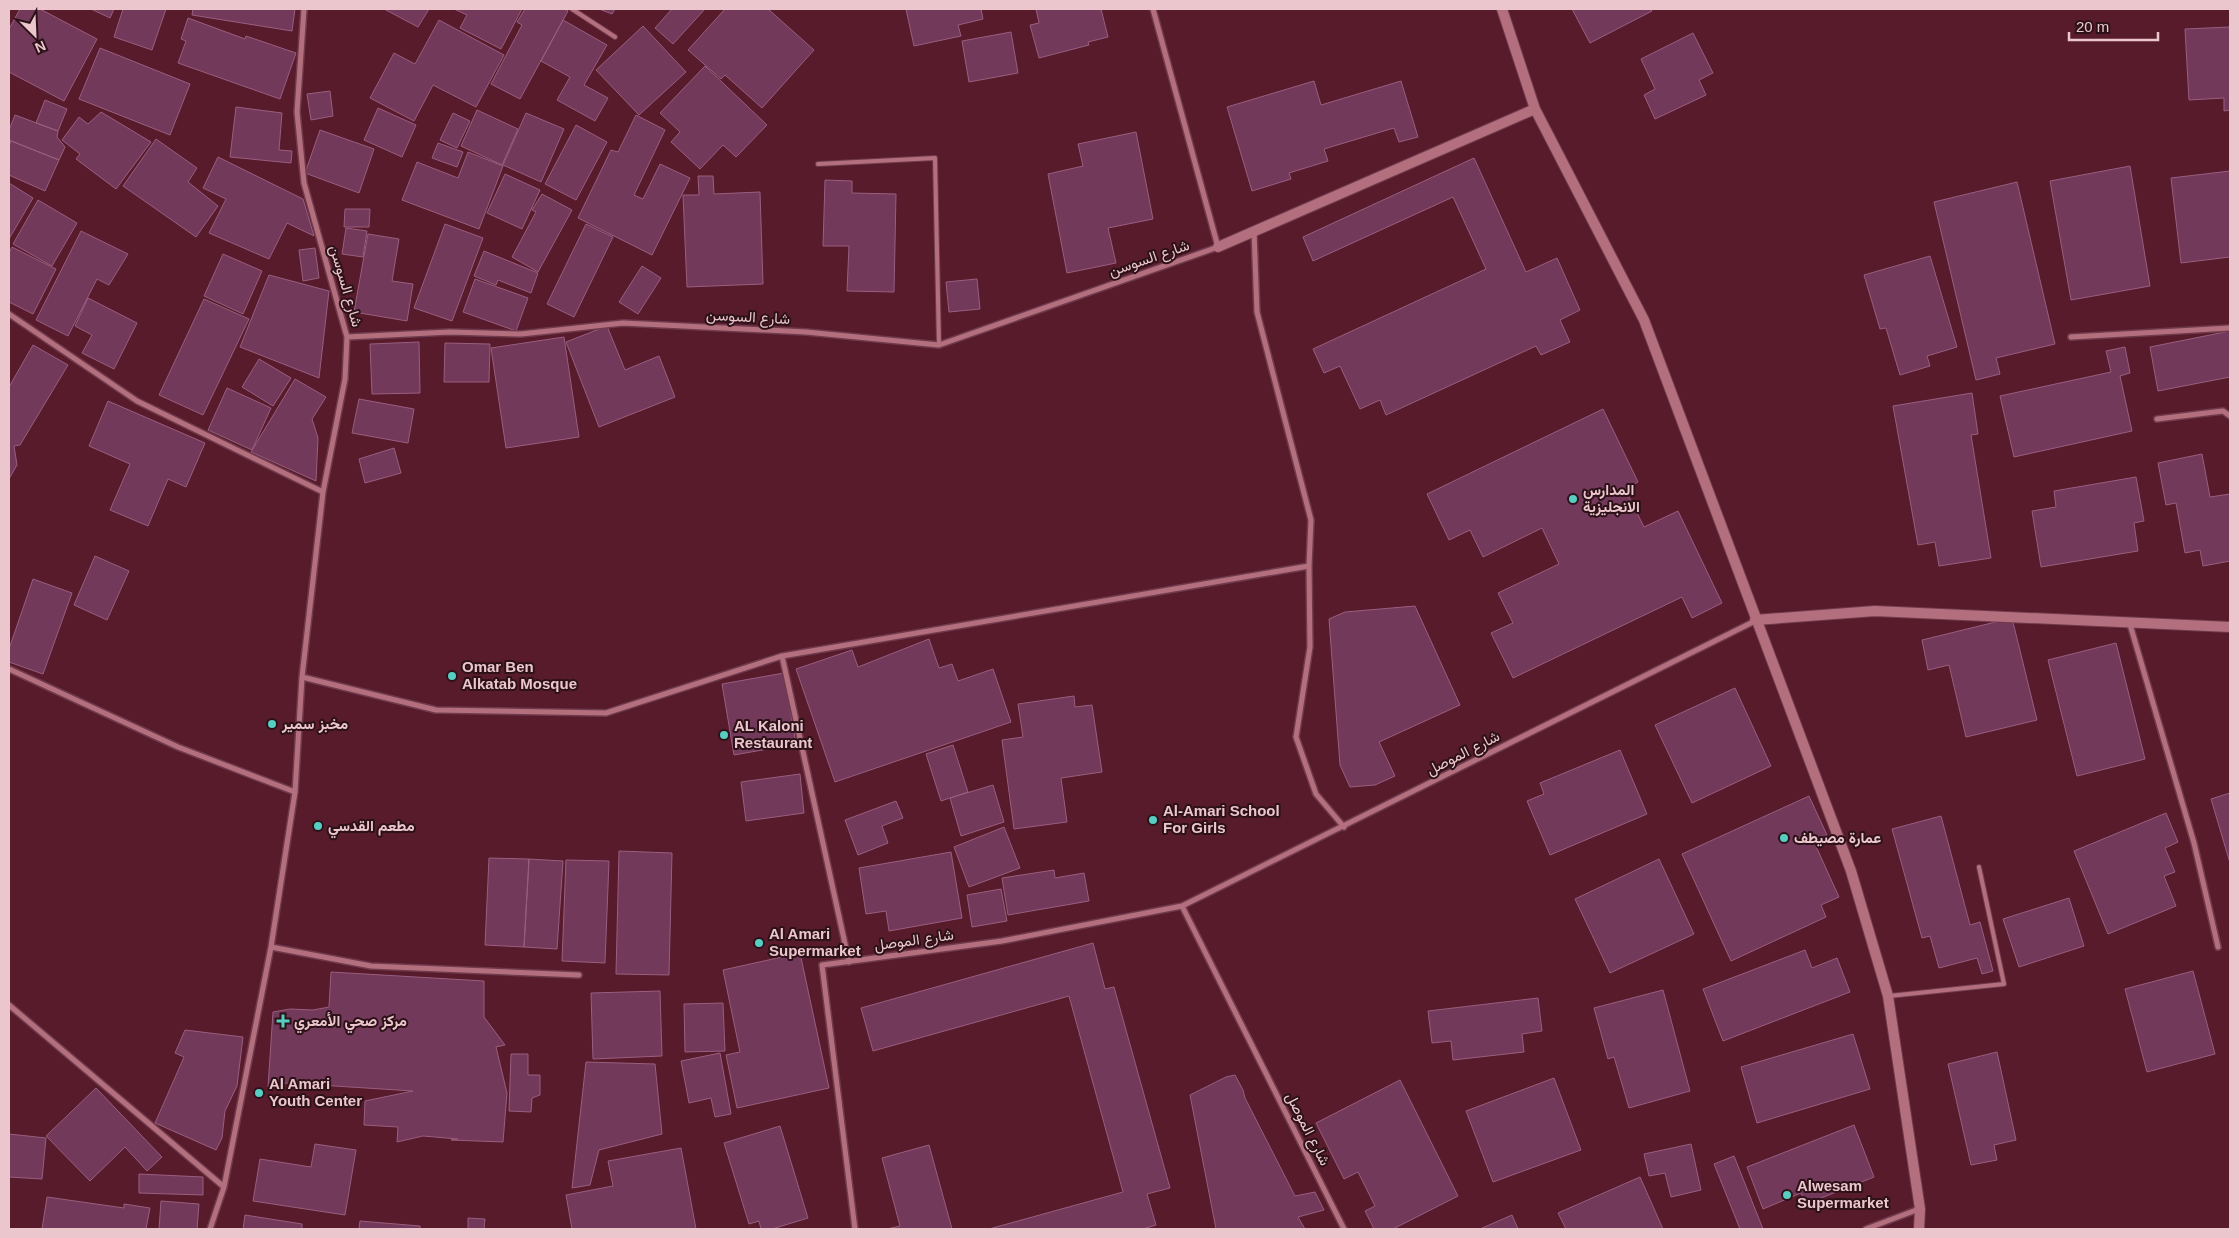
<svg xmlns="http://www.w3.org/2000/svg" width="2239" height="1238" font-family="Arial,Vazirmatn,sans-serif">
<rect width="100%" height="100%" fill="#571b2c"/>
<path fill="#72395a" stroke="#9a5e7f" d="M 20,9 L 40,9 L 97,39 L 64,101 L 9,72 L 9,29 Z
M 91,9 L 114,9 L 110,18 Z
M 123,9 L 166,9 L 152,50 L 114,37 Z
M 193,9 L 295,9 L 292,31 L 192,15 Z
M 384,9 L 429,9 L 418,27 Z
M 454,9 L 522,9 L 501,49 L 460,28 L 467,15 Z
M 525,9 L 564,9 L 568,11 L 520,99 L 491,84 L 522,25 L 517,22 Z
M 599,9 L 615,9 L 612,14 Z
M 672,9 L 705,9 L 673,44 L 655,28 Z
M 725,9 L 768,9 L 814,50 L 762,108 L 725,75 L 721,79 L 688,50 Z
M 906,9 L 981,9 L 983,19 L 958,25 L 961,36 L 914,46 Z
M 1036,9 L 1101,9 L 1108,37 L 1088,42 L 1089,45 L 1039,58 L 1030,25 L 1039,23 Z
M 1572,9 L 1650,9 L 1652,11 L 1590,43 Z
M 188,18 L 245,39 L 246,36 L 296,53 L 280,99 L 178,63 L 186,41 L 181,39 Z
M 439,20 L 504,55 L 476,107 L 433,85 L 414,121 L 370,98 L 394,53 L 415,64 Z
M 563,20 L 607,45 L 584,85 L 608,98 L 595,121 L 557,100 L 570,77 L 541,61 Z
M 643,26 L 686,72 L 639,115 L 596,70 Z
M 2230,27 L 2230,110 L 2224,111 L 2224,98 L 2189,100 L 2185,29 Z
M 1011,32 L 1018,73 L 969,82 L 962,41 Z
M 1693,33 L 1713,73 L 1699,80 L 1706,95 L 1655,119 L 1644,95 L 1655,89 L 1641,59 Z
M 100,48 L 190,84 L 170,135 L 79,99 Z
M 705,66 L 767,125 L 736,157 L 723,145 L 700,169 L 671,142 L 680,132 L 660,113 Z
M 1314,81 L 1321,105 L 1401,81 L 1418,137 L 1399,142 L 1394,128 L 1324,149 L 1328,161 L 1289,173 L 1291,179 L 1252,191 L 1227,107 Z
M 330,91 L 333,116 L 311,120 L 307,94 Z
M 45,100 L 67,109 L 58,131 L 36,123 Z
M 236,107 L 282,113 L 279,150 L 292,151 L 291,163 L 230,157 Z
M 378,108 L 416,125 L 402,157 L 364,140 Z
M 477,110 L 518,129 L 502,165 L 461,146 Z
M 101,112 L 151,142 L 116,189 L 76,159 L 80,154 L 62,140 L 79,117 L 88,124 Z
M 453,113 L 470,121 L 457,148 L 440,140 Z
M 526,113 L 564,129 L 541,182 L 503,165 Z
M 15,115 L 58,131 L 57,137 L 65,147 L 59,160 L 9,140 L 9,130 Z
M 636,115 L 665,130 L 634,195 L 643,199 L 660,164 L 690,178 L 652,255 L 578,218 L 611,150 L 618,152 Z
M 576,125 L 607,142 L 576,200 L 545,184 Z
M 320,130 L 374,149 L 359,193 L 305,173 Z
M 1136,132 L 1153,219 L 1108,228 L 1116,263 L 1067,273 L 1048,174 L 1083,166 L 1078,144 Z
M 156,139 L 197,168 L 188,182 L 218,206 L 196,237 L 123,186 Z
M 11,141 L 59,160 L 45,191 L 9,175 L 9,146 Z
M 438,143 L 463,152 L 457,167 L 432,158 Z
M 468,152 L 503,166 L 479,229 L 402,200 L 417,162 L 458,178 Z
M 218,157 L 303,199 L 314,236 L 287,223 L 269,259 L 209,233 L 226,199 L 203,188 Z
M 1474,158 L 1526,272 L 1557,258 L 1580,310 L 1560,320 L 1570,342 L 1541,355 L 1536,346 L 1386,415 L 1380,400 L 1360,409 L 1340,366 L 1324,373 L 1313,349 L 1486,269 L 1453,197 L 1313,261 L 1303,237 Z
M 2130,166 L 2150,286 L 2071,300 L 2050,181 Z
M 2230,171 L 2230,257 L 2181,263 L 2171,178 Z
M 505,174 L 540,190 L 522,229 L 487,213 Z
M 698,176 L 713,176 L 714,194 L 760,192 L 763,284 L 687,287 L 683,195 L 699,195 Z
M 825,180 L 852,181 L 852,193 L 896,194 L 894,292 L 847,291 L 849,246 L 823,246 Z
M 2017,182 L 2055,344 L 1996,358 L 2000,374 L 1976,380 L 1934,202 Z
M 9,183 L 33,198 L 9,239 Z
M 542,194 L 572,210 L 538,272 L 512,257 L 536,212 L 532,210 Z
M 38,200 L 77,223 L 52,266 L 13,244 Z
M 345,209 L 370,209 L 369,227 L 344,227 Z
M 445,224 L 483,238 L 452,321 L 414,308 Z
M 586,224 L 613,237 L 574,317 L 547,304 Z
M 346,228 L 367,231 L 363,257 L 342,254 Z
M 81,231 L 128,254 L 109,285 L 97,279 L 68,336 L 36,320 Z
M 368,234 L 399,239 L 392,281 L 413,284 L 407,321 L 354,312 Z
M 12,247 L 56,269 L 33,314 L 9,302 L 9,253 Z
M 315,248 L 319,278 L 303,281 L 299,250 Z
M 484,251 L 538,273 L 531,293 L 498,280 L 496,285 L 474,276 Z
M 223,254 L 262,271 L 243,314 L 204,296 Z
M 1930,256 L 1957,347 L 1927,356 L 1930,366 L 1900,375 L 1886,328 L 1880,329 L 1864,275 Z
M 642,266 L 661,278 L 638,314 L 619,302 Z
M 269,275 L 329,291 L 319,378 L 240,347 Z
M 475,279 L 528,298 L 516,331 L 463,312 Z
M 977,279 L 980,309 L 949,312 L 946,282 Z
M 88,298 L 137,323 L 114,369 L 82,353 L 92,335 L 75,326 Z
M 204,299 L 249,319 L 203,415 L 159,395 Z
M 607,326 L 625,370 L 659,356 L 675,397 L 599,427 L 566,342 Z
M 2230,331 L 2230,377 L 2158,391 L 2150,347 Z
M 564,337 L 579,437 L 506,448 L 491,348 Z
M 419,342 L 420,393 L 372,394 L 370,344 Z
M 445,343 L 490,344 L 489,382 L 444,382 Z
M 33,345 L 68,365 L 20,445 L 14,446 L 17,465 L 9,479 L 9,387 Z
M 2125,347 L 2130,373 L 2120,376 L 2132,431 L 2014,457 L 2000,396 L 2111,372 L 2106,351 Z
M 259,359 L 291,378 L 273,406 L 242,387 Z
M 295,379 L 326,397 L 312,419 L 318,438 L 316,481 L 251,452 Z
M 227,388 L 271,408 L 252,450 L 208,430 Z
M 1972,393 L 1978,434 L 1971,435 L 1991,558 L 1939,566 L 1935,542 L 1918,545 L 1893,406 Z
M 359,399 L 414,409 L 408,443 L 352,433 Z
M 108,401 L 205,443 L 186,487 L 168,479 L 148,526 L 110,510 L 130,464 L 89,446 Z
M 1603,409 L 1638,482 L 1625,489 L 1644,527 L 1678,511 L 1722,603 L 1692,618 L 1682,597 L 1513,678 L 1491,633 L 1513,623 L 1498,593 L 1559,564 L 1542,528 L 1483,557 L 1470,530 L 1449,540 L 1427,494 Z
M 394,448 L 401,473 L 365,483 L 359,459 Z
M 2202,454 L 2210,497 L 2230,494 L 2230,561 L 2203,566 L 2200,550 L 2185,553 L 2176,503 L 2166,505 L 2158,463 Z
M 2136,477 L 2144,521 L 2134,523 L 2138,551 L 2041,567 L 2032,511 L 2056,507 L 2054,491 Z
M 95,556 L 129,571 L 107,620 L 74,605 Z
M 33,579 L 72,593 L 43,674 L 9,662 L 9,649 Z
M 1415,606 L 1460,705 L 1379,742 L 1395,776 L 1375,785 L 1350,787 L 1340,765 L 1329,619 L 1345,612 Z
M 2012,618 L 2037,720 L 1966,737 L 1949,665 L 1928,670 L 1922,640 Z
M 929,639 L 939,668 L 952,664 L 958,681 L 993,669 L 1011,722 L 835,782 L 796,669 L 852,650 L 858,667 Z
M 2116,643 L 2145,759 L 2077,776 L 2048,660 Z
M 784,673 L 796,744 L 734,755 L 722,684 Z
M 1735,688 L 1771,766 L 1692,803 L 1655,725 Z
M 1074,696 L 1075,707 L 1092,705 L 1102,772 L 1061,778 L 1067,822 L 1014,829 L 1002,740 L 1023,737 L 1018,704 Z
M 953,745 L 968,792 L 941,801 L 926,754 Z
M 1620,750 L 1647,814 L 1550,855 L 1527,801 L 1544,794 L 1540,783 Z
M 800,774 L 804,813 L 746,821 L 741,782 Z
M 993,785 L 1004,822 L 961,836 L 950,798 Z
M 2230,793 L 2230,863 L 2211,799 Z
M 1809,796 L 1827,835 L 1814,842 L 1839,897 L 1821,905 L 1826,917 L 1731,961 L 1682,854 Z
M 896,801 L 903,818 L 882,826 L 888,843 L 858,855 L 845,820 Z
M 2166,813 L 2178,842 L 2165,848 L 2175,872 L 2164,876 L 2176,906 L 2108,934 L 2074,851 Z
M 1941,816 L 1970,925 L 1980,922 L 1993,971 L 1982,974 L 1977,958 L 1939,968 L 1930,936 L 1922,938 L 1892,829 Z
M 1004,827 L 1020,868 L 969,887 L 954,847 Z
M 619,851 L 672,853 L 669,975 L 616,974 Z
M 951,852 L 962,918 L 889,931 L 886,911 L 866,914 L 859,868 Z
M 489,858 L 529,859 L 524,947 L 485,945 Z
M 529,859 L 563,861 L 557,949 L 524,947 Z
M 1659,859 L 1694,934 L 1610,973 L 1575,899 Z
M 566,860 L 609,861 L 605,963 L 562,961 Z
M 1054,870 L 1055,878 L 1084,873 L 1089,901 L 1008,915 L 1002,878 Z
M 1001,889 L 1007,921 L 972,927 L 967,895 Z
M 2069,898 L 2084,946 L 2019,967 L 2003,919 Z
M 1093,943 L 1105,989 L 1114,987 L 1170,1188 L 1147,1194 L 1156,1225 L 1143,1229 L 989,1229 L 1123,1192 L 1069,996 L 873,1051 L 861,1008 Z
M 1805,950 L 1812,968 L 1837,958 L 1850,992 L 1723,1041 L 1703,989 Z
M 800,953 L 829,1088 L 737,1108 L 726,1055 L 740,1052 L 723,970 Z
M 2193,971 L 2215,1054 L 2147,1072 L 2125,989 Z
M 331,972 L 484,981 L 484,1017 L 505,1045 L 496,1047 L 507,1093 L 503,1142 L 451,1140 L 458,1139 L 423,1136 L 397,1142 L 398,1127 L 364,1125 L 365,1101 L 413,1091 L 287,1083 L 268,1087 L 273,1012 L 290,1009 L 313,1010 L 329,1007 Z
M 1663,990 L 1690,1091 L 1629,1108 L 1614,1057 L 1608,1059 L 1594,1008 Z
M 660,991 L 662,1056 L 593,1059 L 591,993 Z
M 1538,998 L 1542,1031 L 1522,1034 L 1524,1052 L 1453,1060 L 1451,1041 L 1432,1043 L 1428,1011 Z
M 723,1003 L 725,1051 L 685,1052 L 684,1004 Z
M 185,1030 L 243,1037 L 237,1086 L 225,1111 L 222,1138 L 216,1150 L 155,1123 L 184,1057 L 175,1053 Z
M 1853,1034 L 1870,1089 L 1757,1123 L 1741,1067 Z
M 1997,1052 L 2016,1140 L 1994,1145 L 1997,1160 L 1971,1165 L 1948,1064 Z
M 720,1053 L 731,1114 L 715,1117 L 711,1098 L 689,1103 L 681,1061 Z
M 511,1054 L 528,1054 L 528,1075 L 540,1075 L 540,1095 L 532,1098 L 531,1112 L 509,1111 Z
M 586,1062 L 655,1064 L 662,1134 L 599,1150 L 590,1185 L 572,1188 Z
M 1235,1075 L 1243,1090 L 1245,1098 L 1295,1196 L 1315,1192 L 1324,1210 L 1298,1217 L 1305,1229 L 1216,1229 L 1190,1095 L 1226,1077 Z
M 1554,1078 L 1581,1150 L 1493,1182 L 1466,1111 Z
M 1400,1080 L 1458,1196 L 1393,1229 L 1374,1229 L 1365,1211 L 1375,1206 L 1358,1172 L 1344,1179 L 1316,1123 Z
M 96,1088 L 162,1157 L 147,1171 L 125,1147 L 90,1181 L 46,1136 Z
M 1854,1125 L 1874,1177 L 1806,1204 L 1801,1193 L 1763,1209 L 1747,1167 Z
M 780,1126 L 808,1218 L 772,1229 L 761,1229 L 759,1221 L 749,1224 L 724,1143 Z
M 9,1134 L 46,1138 L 42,1179 L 9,1177 Z
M 315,1144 L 356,1150 L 345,1215 L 253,1201 L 260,1159 L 311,1167 Z
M 1691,1144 L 1701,1190 L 1671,1197 L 1665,1173 L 1649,1176 L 1644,1154 Z
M 929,1145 L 952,1229 L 887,1229 L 900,1226 L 882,1158 Z
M 681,1148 L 696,1229 L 572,1229 L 566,1195 L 613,1186 L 608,1161 Z
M 1734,1156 L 1763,1229 L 1740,1229 L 1714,1164 Z
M 139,1174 L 203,1177 L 203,1195 L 139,1193 Z
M 1640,1177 L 1663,1229 L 1566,1229 L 1558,1213 Z
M 47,1197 L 124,1208 L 124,1204 L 150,1208 L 146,1229 L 42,1229 Z
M 161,1201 L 199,1204 L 197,1229 L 159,1229 Z
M 245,1215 L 302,1224 L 302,1229 L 243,1229 Z
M 1512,1215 L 1518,1229 L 1480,1229 Z
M 468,1218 L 485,1219 L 484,1229 L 468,1229 Z
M 360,1221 L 420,1226 L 420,1229 L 359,1229 Z"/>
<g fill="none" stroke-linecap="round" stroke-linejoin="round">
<defs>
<path id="lane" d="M 572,9 L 615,37
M 818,164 L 935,158 L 939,345
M 1889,996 L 2004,984 L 1979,867"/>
<path id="street" d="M 304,9 L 297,112 L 304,183 L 347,337 L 450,332 L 521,334 L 623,323 L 806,332 L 939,345 L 1218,247 L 1153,9
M 1254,231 L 1257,312 L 1311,520 L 1309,566 L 1310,647 L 1296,737 L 1316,794 L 1344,827
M 9,314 L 137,401 L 323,492 L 345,379 L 347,337
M 2071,337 L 2230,328
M 2157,419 L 2223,411 L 2230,416
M 2129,621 L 2194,843 L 2218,947
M 9,669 L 178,747 L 295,792
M 302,677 L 436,710 L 606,713 L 782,656
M 1182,906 L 1344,1229
M 271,947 L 371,966 L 579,975
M 849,962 L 782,656 L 1309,566
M 9,1005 L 224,1187
M 210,1229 L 224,1187 L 271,947 L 295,792 L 302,677 L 323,492
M 855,1229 L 822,965 L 1002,941 L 1182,906 L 1755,621
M 1866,1229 L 1919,1209"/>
<path id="secondary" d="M 1535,109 L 1644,320 L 1851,871 L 1888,996 L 1920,1209 L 1919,1229
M 1218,247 L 1535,109 L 1502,9
M 1755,620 L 1875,611 L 2230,627"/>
</defs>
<use href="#lane" stroke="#6f3b4c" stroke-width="6"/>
<use href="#street" stroke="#6f3b4c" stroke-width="8"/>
<use href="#secondary" stroke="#6f3b4c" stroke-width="12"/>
<use href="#lane" stroke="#b46f7e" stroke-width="4"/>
<use href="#street" stroke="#b46f7e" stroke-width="5"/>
<use href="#secondary" stroke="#b46f7e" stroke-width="10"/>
</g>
<g fill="#57cec1" stroke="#2c1118" stroke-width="2">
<circle cx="1573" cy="499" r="5"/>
<circle cx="452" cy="676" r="5"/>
<circle cx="272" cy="724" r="5"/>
<circle cx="724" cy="735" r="5"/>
<circle cx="1153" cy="820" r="5"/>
<circle cx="318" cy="826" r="5"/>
<circle cx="1784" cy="838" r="5"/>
<circle cx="759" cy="943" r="5"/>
<path d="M280.5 1013.5h5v5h5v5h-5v5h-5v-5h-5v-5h5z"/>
<circle cx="259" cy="1093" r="5"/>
<circle cx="1787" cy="1195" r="5"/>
</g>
<g text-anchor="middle" stroke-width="4" stroke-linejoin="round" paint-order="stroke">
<g font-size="15" fill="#ecc6cd" stroke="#2c1118">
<text transform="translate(1149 258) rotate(-19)" y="5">شارع السوسن</text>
<text transform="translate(346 286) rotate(74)" y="5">شارع السوسن</text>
<text transform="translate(748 317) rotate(3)" y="5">شارع السوسن</text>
<text transform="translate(1463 753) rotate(-27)" y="5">شارع الموصل</text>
<text transform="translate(914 940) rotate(-8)" y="5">شارع الموصل</text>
<text transform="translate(1308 1129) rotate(63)" y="5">شارع الموصل</text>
</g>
<g font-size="15" font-weight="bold" fill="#ecc6cd" stroke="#2c1118" text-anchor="start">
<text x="1583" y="495">المدارس<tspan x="1583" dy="17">الانجليزية</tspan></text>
<text x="462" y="672">Omar Ben<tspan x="462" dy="17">Alkatab Mosque</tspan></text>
<text x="282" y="729">مخبز سمير</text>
<text x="734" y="731">AL Kaloni<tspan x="734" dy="17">Restaurant</tspan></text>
<text x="1163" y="816">Al-Amari School<tspan x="1163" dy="17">For Girls</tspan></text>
<text x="328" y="831">مطعم القدسي</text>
<text x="1794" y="843">عمارة مصيطف</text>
<text x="769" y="939">Al Amari<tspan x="769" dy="17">Supermarket</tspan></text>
<text x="294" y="1026">مركز صحي الأمعري</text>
<text x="269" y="1089">Al Amari<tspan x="269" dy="17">Youth Center</tspan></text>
<text x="1797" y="1191">Alwesam<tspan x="1797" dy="17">Supermarket</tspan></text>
</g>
</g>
<rect width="2239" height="1238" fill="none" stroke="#ecc6cd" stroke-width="20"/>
<g transform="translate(35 35) rotate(156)" stroke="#2c1118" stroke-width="4" paint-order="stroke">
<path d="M0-4L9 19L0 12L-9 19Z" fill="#ecc6cd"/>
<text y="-8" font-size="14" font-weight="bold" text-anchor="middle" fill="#ecc6cd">N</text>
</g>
<path d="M2069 32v8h89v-8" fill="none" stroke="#ecc6cd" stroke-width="2.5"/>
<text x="2076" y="32" font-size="15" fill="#ecc6cd" stroke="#2c1118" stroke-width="4" paint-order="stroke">20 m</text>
</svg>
